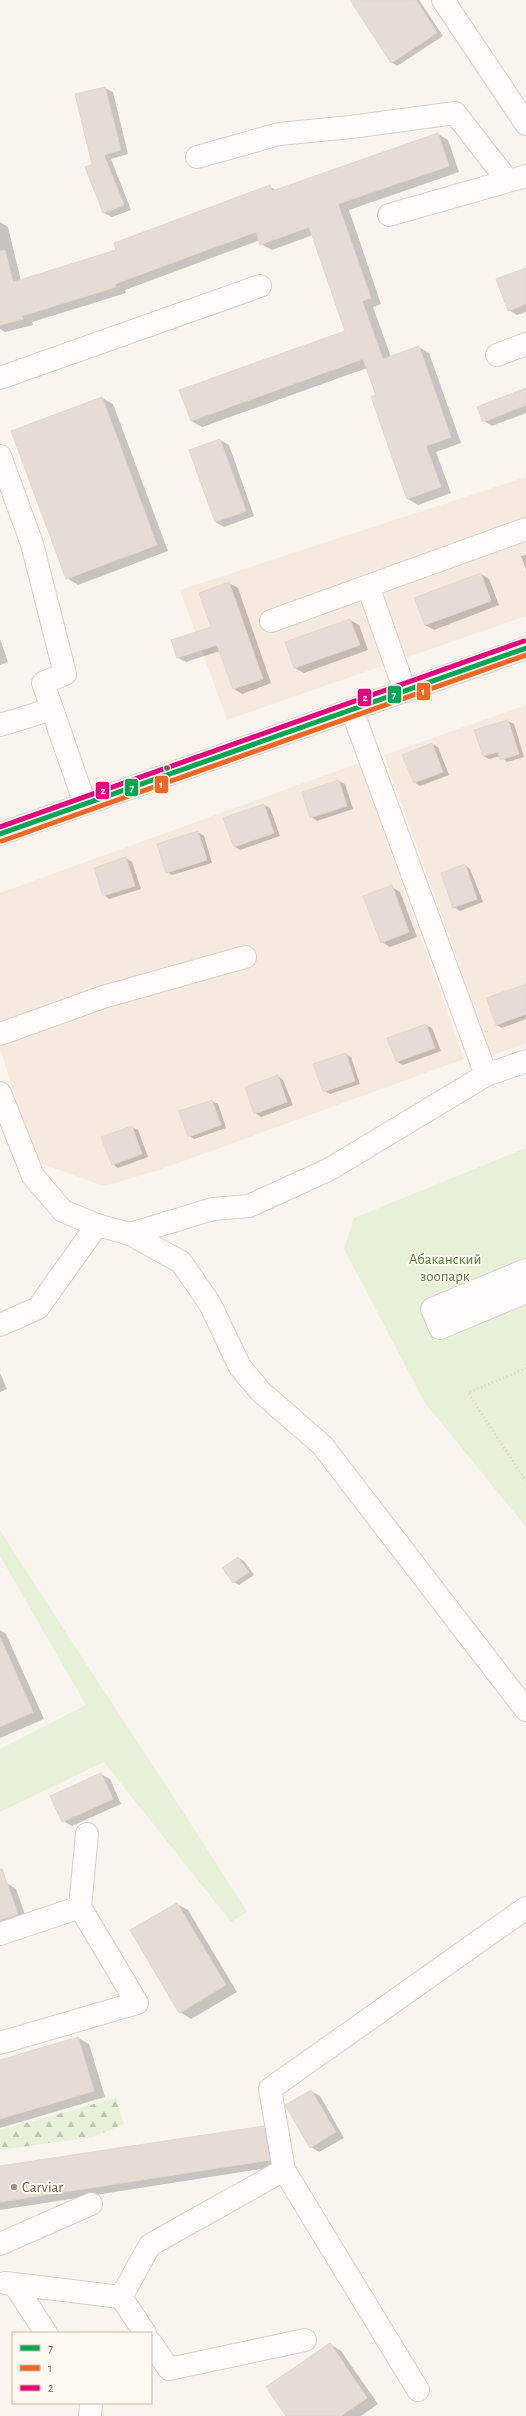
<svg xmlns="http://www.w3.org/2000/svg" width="526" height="2416" font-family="'Alegreya Sans',sans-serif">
<defs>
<pattern id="forest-firs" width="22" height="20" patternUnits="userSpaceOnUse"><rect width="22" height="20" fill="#e7f1d7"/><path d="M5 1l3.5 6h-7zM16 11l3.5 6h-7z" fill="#c0c6b0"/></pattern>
</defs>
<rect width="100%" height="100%" fill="#f9f4ee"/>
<path fill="#f6e9de" d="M 526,477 L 526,616 L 227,720 L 180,590 Z
M 526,705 L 526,1043 L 490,1056 L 456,974 L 462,972 L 384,755 Z
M 359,763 L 464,1059 L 156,1171 L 104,1186 L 34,1161 L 0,1047 L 0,893 Z"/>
<path fill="#e7f1d7" d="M 526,1148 L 526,1527 L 425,1403 L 344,1249 L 354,1218 Z
M 0,1530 C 81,1658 166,1783 247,1912 L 231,1922 L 104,1762 L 0,1812 L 0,1749 L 86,1705 L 0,1556 Z"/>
<path fill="url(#forest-firs)" d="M 116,2098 L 124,2124 L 93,2137 L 0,2150 L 0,2130 Z"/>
<path fill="#0003" d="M 356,0 L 419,0 L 443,36 L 397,66 L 392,62 Z
M 105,88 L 113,92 L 128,154 L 111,159 L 131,210 L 112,217 L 104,213 L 86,167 L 94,164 Z
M 438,134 L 448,140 L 459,172 L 349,210 L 381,304 L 373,307 L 391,357 L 419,347 L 429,353 L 461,443 L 436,452 L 451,493 L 418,505 L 408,499 L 367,368 L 202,427 L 191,421 L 346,331 L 313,235 L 272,250 L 261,244 L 260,240 L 125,290 L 126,293 L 32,322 L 33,325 L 5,332 L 0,329 L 0,222 L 8,227 L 21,281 L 118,251 L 270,187 L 276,190 Z
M 526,269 L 526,312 L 517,315 L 508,310 Z
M 526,389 L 526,413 L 492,426 L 484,421 Z
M 102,398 L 113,404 L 168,551 L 78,585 L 67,578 Z
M 220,440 L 229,445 L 254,516 L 224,527 L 215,522 Z
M 526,555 L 526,570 L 521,556 Z
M 481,574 L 489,579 L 499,605 L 434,630 L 425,625 Z
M 229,583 L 238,588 L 271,683 L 242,694 L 234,689 L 220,651 L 186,662 L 178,658 L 212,627 Z
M 350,620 L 359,625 L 368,650 L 304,673 L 295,668 L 286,643 Z
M 0,639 L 8,662 L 0,665 Z
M 508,721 L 514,724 L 524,757 L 507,762 L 500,756 L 489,759 L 483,756 Z
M 432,744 L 438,747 L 449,775 L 420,786 L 415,783 Z
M 339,781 L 345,784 L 353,809 L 317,821 L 311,817 Z
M 264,805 L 270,808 L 280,836 L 240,850 L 235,847 Z
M 198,832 L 204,836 L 212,863 L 172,875 L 167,872 Z
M 126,858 L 132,862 L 141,889 L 109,899 L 104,895 Z
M 465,865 L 470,869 L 483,902 L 460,911 L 454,907 Z
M 392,887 L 400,892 L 417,937 L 390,947 L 382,942 Z
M 526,985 L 526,1019 L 502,1028 L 496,1025 Z
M 426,1025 L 432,1028 L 441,1051 L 403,1065 L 397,1062 L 389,1039 Z
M 345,1054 L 351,1057 L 360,1084 L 330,1094 L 324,1091 Z
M 278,1076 L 283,1080 L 293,1105 L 261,1117 L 255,1113 Z
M 212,1101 L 218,1104 L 226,1128 L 194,1139 L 189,1136 Z
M 132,1127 L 138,1130 L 148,1157 L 118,1168 L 112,1164 Z
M 0,1373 L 7,1389 L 0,1392 Z
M 238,1558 L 244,1561 L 254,1575 L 239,1585 L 234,1582 Z
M 0,1630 L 6,1634 L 44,1719 L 0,1738 Z
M 101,1774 L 110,1779 L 121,1804 L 72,1826 L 63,1821 Z
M 7,1883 L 16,1889 L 27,1920 L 0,1929 L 0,1886 Z
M 177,1904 L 188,1910 L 237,1992 L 191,2019 L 180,2012 L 132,1931 Z
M 78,2038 L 89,2044 L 105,2097 L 0,2128 L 0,2061 Z
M 311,2091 L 320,2096 L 344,2138 L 319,2152 L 311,2147 Z
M 263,2127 L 275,2133 L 280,2166 L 0,2210 L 0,2167 Z
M 330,2344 L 341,2351 L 378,2404 L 361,2416 L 287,2416 Z"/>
<path fill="#e6dcd5" stroke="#e3d6cf" d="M 350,0 L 416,0 L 437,33 L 391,63 Z
M 105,87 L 121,150 L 104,155 L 124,205 L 103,213 L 85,167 L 92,164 L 75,94 Z
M 438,133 L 449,166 L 338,204 L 371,298 L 362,301 L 383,359 L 419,346 L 451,437 L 426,446 L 441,487 L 407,499 L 371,397 L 376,395 L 363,359 L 191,421 L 179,390 L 345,331 L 309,227 L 260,245 L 256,232 L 115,284 L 116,287 L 22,316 L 23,319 L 0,325 L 0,251 L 5,250 L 13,282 L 116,250 L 114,243 L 270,185 L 272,191 Z
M 526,268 L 526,304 L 508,311 L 496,279 Z
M 526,388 L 526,405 L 483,422 L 477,407 Z
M 102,397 L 157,545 L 66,579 L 11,431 Z
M 220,439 L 246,511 L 215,522 L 189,450 Z
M 481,573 L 491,601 L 425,625 L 414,598 Z
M 229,582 L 263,679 L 233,689 L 217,645 L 177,658 L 171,640 L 211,627 L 199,593 Z
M 350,619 L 360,645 L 294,668 L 285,642 Z
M 508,720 L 519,754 L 500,760 L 498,752 L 483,756 L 474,730 Z
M 432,743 L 443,772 L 414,783 L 402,755 Z
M 339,780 L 347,806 L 310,818 L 302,792 Z
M 264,804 L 274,833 L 234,847 L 223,818 Z
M 198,831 L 207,860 L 166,873 L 157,844 Z
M 126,857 L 135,886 L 103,896 L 94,868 Z
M 465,864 L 477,899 L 453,908 L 441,873 Z
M 392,885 L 409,932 L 381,943 L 363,896 Z
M 526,984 L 526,1014 L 496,1025 L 486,998 Z
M 426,1024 L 435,1048 L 396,1062 L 387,1038 Z
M 346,1053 L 355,1081 L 323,1092 L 313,1064 Z
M 278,1075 L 287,1102 L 254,1114 L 245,1087 Z
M 212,1100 L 221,1125 L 188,1137 L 179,1111 Z
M 132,1126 L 142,1154 L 112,1165 L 101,1137 Z
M 238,1557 L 249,1572 L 233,1583 L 222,1568 Z
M 0,1637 L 33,1712 L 0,1727 Z
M 101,1773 L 113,1799 L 62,1822 L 50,1796 Z
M 0,1869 L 2,1869 L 18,1914 L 0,1920 Z
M 177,1903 L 226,1985 L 179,2013 L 130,1930 Z
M 78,2037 L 94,2091 L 0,2119 L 0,2060 Z
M 311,2090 L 336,2132 L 310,2148 L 285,2105 Z
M 264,2126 L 270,2160 L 0,2202 L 0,2166 Z
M 330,2343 L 367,2398 L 341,2416 L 286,2416 L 266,2387 Z"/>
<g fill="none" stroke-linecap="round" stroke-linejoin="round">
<defs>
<path id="minor" d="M 443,0 L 526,124
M 197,157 L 279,134 L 351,127 L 455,113 L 508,181
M 389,215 L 526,176
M 497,355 L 526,344
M 0,378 L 260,286
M 0,456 L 32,544 L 65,674 L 43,683 L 85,804
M 271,621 L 368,586
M 405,691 L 368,586 L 526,529
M 352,710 L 486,1075
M 0,725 L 52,709
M 0,1034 L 103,997 L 245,957
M 0,1093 L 33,1176 L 63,1211 L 97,1225 L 130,1234 L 213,1209 L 249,1206 L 330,1169 L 486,1075 L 526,1061
M 130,1234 L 181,1262 L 210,1304 L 240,1367 L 261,1392 L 322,1445 L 526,1710
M 526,1270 L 432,1309 L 440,1328 L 526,1292
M 0,1325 L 38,1308 L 97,1225
M 80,1907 L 87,1834
M 0,1934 L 80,1907 L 137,2003 L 0,2043
M 284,2170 L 418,2390
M 0,2244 L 91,2204
M 5,2283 L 14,2284 L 46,2333
M 14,2284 L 121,2297 L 150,2245 L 284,2170 L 270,2089 L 526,1908
M 121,2297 L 145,2333
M 151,2343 L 169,2369 L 305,2340
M 90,2416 L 91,2403"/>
<path id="major" d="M 0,834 L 526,648"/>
</defs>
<use href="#minor" stroke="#d8cfca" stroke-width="24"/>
<use href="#major" stroke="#dbd0ca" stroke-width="24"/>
<path stroke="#dcd2ce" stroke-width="2.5" stroke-dasharray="1 3" stroke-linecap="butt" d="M 526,1368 L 468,1393 L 526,1481"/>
<use href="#minor" stroke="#fefdfc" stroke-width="22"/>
<use href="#major" stroke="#f4eee6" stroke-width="22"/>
<defs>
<path id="bus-1" d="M 0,834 L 526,648"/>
<path id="bus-2" d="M 2,841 L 526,655"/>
<path id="bus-3" d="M 0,827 L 524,641"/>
</defs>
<use href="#bus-1" stroke="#fff9f1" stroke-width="8"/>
<use href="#bus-2" stroke="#fff9f1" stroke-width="8"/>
<use href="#bus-3" stroke="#fff9f1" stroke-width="8"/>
<use href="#bus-1" stroke="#00a651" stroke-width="5"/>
<use href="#bus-2" stroke="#f26522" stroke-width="5"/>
<use href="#bus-3" stroke="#e5007d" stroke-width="5"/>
</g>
<circle fill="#7c5849" stroke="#fff9f1" stroke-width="1.5" cx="167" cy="768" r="3.5"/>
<circle fill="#a88f83" stroke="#fff9f1" stroke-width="1.5" cx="14" cy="2187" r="4"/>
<g text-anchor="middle" stroke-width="4" stroke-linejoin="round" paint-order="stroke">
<g font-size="15" fill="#547c3d" stroke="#fff9f1">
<text x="445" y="1264">Абаканский<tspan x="445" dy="17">зоопарк</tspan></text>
</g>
<g font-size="15" fill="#7c5849" stroke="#fff9f1" text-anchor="start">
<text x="22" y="2192">Carviar</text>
</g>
</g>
<g stroke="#fff9f1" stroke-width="1.5">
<rect x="416" y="682" width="15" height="19" rx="4" fill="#f26522"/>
<rect x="387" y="685" width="15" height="19" rx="4" fill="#00a651"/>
<rect x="357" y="688" width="15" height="19" rx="4" fill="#e5007d"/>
<rect x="154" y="775" width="15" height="19" rx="4" fill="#f26522"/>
<rect x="124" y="778" width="15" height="19" rx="4" fill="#00a651"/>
<rect x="95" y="781" width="15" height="19" rx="4" fill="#e5007d"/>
</g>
<g font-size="11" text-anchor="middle" font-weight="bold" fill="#fff">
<text x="423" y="695">1</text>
<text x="394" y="698">7</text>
<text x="365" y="701">2</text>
<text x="161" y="788">1</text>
<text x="132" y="791">7</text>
<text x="103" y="794">2</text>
</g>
<rect x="12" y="2332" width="140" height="72" fill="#fff9f1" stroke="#cbb9ae"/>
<rect x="20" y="2345" width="20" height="6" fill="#00a651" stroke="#cbb9ae"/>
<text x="48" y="2352" font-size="12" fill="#7c5849">7</text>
<rect x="20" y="2365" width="20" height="6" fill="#f26522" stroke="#cbb9ae"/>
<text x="48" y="2372" font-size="12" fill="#7c5849">1</text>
<rect x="20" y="2385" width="20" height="6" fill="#e5007d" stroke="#cbb9ae"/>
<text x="48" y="2392" font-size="12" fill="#7c5849">2</text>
</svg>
